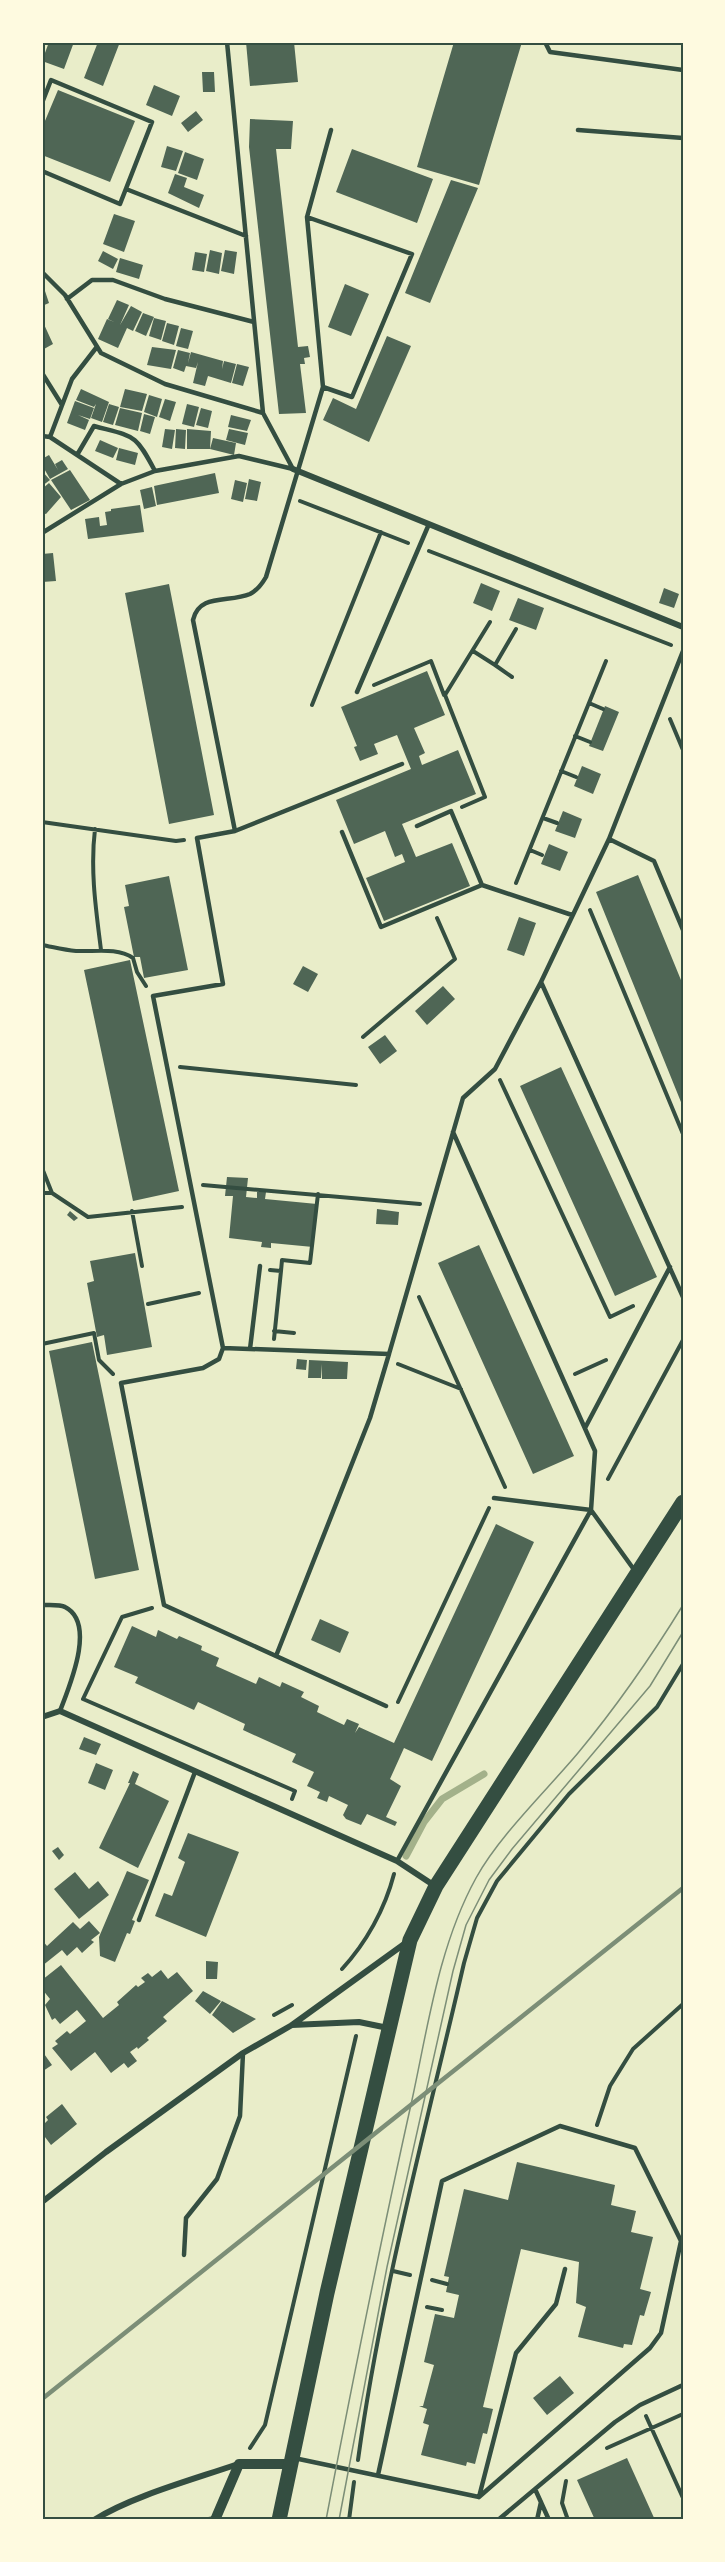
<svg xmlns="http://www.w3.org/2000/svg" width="725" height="2562" font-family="'Alegreya Sans',sans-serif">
<rect width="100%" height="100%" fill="#e9edc9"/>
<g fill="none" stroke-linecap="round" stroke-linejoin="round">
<path stroke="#a3b18a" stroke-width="7" d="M 406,1856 L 424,1822 L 442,1799 L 484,1774"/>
</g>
<path fill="#4f6655" d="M 49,42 L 74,42 L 64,69 L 42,61 Z
M 98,42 L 120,42 L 103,86 L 84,78 Z
M 246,42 L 294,42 L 298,82 L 250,86 Z
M 454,42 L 522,42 L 479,185 L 417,167 Z
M 202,72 L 214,72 L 215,92 L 203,92 Z
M 154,85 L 180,96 L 172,116 L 146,105 Z
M 58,90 L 135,121 L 110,182 L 42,155 L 42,128 Z
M 196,111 L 203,120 L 188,132 L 181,123 Z
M 250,119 L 293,121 L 291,149 L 276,149 L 298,347 L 308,346 L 310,357 L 304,358 L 305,364 L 300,364 L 306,413 L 279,414 L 249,147 Z
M 167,146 L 183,151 L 176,171 L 161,167 Z
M 352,149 L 433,179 L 417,223 L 336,192 Z
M 185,152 L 204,159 L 197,180 L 178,173 Z
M 175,174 L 187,178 L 184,187 L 204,195 L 199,208 L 168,193 Z
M 451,180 L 478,188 L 430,303 L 405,293 Z
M 114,214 L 135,221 L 124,252 L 103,244 Z
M 210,250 L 222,253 L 219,274 L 206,271 Z
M 225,250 L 237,252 L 234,274 L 221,271 Z
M 103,251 L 118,259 L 113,269 L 98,261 Z
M 195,252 L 207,254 L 204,272 L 192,270 Z
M 120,258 L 143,265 L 139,279 L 116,272 Z
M 345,284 L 369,294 L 351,336 L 328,327 Z
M 44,288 L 49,303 L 42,306 L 42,289 Z
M 117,300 L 129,305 L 120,325 L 131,306 L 142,312 L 133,331 L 127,328 L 118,348 L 98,339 L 107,319 L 114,322 L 108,319 Z
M 143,313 L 154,317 L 146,336 L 135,331 Z
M 154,318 L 166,321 L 161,340 L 149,336 Z
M 42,320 L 53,344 L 44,349 L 42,345 Z
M 167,323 L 179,326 L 174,345 L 162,341 Z
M 181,328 L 193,331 L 188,349 L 176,346 Z
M 387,336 L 411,346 L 369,442 L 323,420 L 333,398 L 356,409 Z
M 152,347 L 176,350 L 171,369 L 147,365 Z
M 178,350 L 190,353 L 188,363 L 191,352 L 223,361 L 222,369 L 224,361 L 236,364 L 231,383 L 208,376 L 205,386 L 193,383 L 198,362 L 196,368 L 186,366 L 184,372 L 173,368 Z
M 237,364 L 249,367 L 243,386 L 232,383 Z
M 81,389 L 109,402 L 102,422 L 91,418 L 96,404 L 94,407 L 76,400 Z
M 125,389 L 147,394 L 142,411 L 120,407 Z
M 149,395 L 162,399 L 157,417 L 144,412 Z
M 165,399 L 176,402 L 170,421 L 159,417 Z
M 75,401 L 94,408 L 90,419 L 78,415 L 89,420 L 85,430 L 67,423 Z
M 109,404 L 119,407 L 113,425 L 103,422 Z
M 187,404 L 199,407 L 194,427 L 182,424 Z
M 120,408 L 142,413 L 138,431 L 115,425 Z
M 201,408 L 212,411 L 208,428 L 196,425 Z
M 144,414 L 155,417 L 150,434 L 140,431 Z
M 231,415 L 251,420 L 247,431 L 228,427 Z
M 165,429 L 175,430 L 172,449 L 162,447 Z
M 176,429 L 186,430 L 185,449 L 175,448 Z
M 187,429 L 211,431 L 210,449 L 187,449 Z
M 229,429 L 248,433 L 245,445 L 226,440 Z
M 213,438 L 236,443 L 234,455 L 210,449 Z
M 100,440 L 118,448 L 113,458 L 95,451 Z
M 119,448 L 138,453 L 135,465 L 116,460 Z
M 49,455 L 58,470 L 55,464 L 62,460 L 68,469 L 50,479 L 42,465 L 42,459 Z
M 70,470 L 90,500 L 71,510 L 51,480 Z
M 42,471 L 50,480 L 42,486 Z
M 215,473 L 219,493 L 157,505 L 154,486 Z
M 249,479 L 261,482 L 257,501 L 245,499 Z
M 235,480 L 247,483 L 243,502 L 231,499 Z
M 49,483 L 61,497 L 46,514 L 42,513 L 42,489 Z
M 152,487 L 156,506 L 144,509 L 140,490 Z
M 140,505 L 144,532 L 88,539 L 85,519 L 99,517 L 100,526 L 107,525 L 105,512 L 111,511 L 111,509 Z
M 53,553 L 56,581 L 42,582 L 42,554 Z
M 481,583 L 500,591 L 492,611 L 473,603 Z
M 169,584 L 214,815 L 169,824 L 125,593 Z
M 664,588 L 679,594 L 674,608 L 659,603 Z
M 518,598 L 544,608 L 536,630 L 509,620 Z
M 427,671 L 445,715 L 414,728 L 425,753 L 419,756 L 422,765 L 458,750 L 476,794 L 402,824 L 416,857 L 452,843 L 470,886 L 384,921 L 366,878 L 405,862 L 402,854 L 395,857 L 385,831 L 354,844 L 336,800 L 411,769 L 397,735 L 374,744 L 378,754 L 360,761 L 354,747 L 357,746 L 341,707 Z
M 605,706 L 619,712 L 603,751 L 589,746 Z
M 582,766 L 601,774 L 593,794 L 574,786 Z
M 563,811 L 582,819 L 575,838 L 555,831 Z
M 549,844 L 568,852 L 560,871 L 541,864 Z
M 638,875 L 683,985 L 683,1107 L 596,892 Z
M 169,876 L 188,970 L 144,978 L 140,957 L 134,957 L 124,907 L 129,906 L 125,885 Z
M 519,917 L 536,923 L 524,956 L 507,950 Z
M 130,960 L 179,1191 L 133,1201 L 84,970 Z
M 303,966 L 318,974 L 308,992 L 293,984 Z
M 443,986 L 455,999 L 427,1025 L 415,1011 Z
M 385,1035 L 397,1051 L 380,1064 L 368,1047 Z
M 561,1067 L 657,1277 L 615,1296 L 520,1086 Z
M 227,1177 L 248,1178 L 246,1197 L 257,1198 L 257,1192 L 266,1192 L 265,1199 L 317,1204 L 313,1247 L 271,1243 L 271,1248 L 261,1247 L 262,1242 L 229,1238 L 233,1196 L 225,1196 Z
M 377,1209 L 399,1212 L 398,1225 L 376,1224 Z
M 70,1211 L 78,1218 L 74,1221 L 67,1215 Z
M 479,1245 L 574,1456 L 533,1474 L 438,1263 Z
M 135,1253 L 152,1347 L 107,1355 L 104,1335 L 97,1337 L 87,1283 L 94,1281 L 90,1261 Z
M 92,1342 L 139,1570 L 95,1579 L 49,1351 Z
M 297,1359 L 307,1360 L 306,1370 L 296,1369 Z
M 309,1360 L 348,1362 L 347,1379 L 322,1379 L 322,1364 L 321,1378 L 308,1378 Z
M 496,1524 L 534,1542 L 432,1761 L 404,1748 L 390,1779 L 401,1786 L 386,1817 L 397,1822 L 395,1826 L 367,1814 L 361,1825 L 346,1819 L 343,1815 L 348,1805 L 329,1796 L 327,1802 L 317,1798 L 320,1792 L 307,1786 L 314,1772 L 292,1762 L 296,1754 L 243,1730 L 245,1724 L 198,1702 L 194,1710 L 135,1683 L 138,1677 L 114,1667 L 132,1626 L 156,1637 L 158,1630 L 177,1639 L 179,1636 L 202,1646 L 201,1650 L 219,1658 L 216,1666 L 256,1684 L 259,1677 L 280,1687 L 282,1682 L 304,1692 L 301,1697 L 319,1706 L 317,1712 L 344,1725 L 347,1719 L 359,1724 L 355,1733 L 359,1727 L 394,1743 Z
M 320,1619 L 349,1632 L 340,1653 L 311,1640 Z
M 84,1737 L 101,1744 L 96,1755 L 79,1749 Z
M 96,1763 L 113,1770 L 105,1790 L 88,1783 Z
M 133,1771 L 139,1774 L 135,1784 L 169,1801 L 138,1868 L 99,1848 L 130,1783 L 128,1783 Z
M 188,1833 L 239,1852 L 206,1937 L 155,1916 L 164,1893 L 172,1896 L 185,1862 L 178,1858 Z
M 58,1847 L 64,1855 L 59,1860 L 52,1851 Z
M 127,1871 L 149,1880 L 132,1920 L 135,1921 L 130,1934 L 127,1933 L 115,1962 L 100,1956 L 99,1937 Z
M 75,1872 L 89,1889 L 98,1881 L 109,1895 L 79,1919 L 54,1889 Z
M 89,1921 L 100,1933 L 91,1940 L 94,1942 L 82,1953 L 77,1947 L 67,1956 L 62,1950 L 42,1966 L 42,1940 L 47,1946 L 73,1922 L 80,1929 Z
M 206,1961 L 218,1962 L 217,1979 L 206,1979 Z
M 61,1965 L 103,2018 L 119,2005 L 117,2002 L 136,1985 L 138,1987 L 145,1982 L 141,1978 L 148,1973 L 152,1977 L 161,1970 L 168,1979 L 177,1972 L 193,1991 L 163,2017 L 167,2021 L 147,2038 L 149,2040 L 138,2049 L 137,2047 L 130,2052 L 137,2061 L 128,2068 L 124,2063 L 111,2073 L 95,2052 L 71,2071 L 52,2048 L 58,2044 L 55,2041 L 67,2031 L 70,2034 L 86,2021 L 77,2010 L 60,2024 L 55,2018 L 52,2020 L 45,2005 L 50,1999 L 42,1989 L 42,1980 Z
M 203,1991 L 221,2001 L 210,2014 L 195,2001 Z
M 222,2001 L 256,2019 L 233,2033 L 212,2015 Z
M 42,2051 L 52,2065 L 43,2071 L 42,2070 Z
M 62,2104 L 77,2124 L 51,2145 L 42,2133 L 42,2126 L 48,2120 L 46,2117 Z
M 517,2162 L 615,2185 L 611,2205 L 636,2211 L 631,2232 L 653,2237 L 640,2289 L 651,2292 L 644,2316 L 640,2315 L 632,2345 L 624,2344 L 623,2348 L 578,2337 L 586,2307 L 576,2303 L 579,2262 L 521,2249 L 483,2407 L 493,2409 L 487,2434 L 483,2433 L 475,2464 L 467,2462 L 466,2466 L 421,2455 L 429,2425 L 423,2423 L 427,2409 L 419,2406 L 423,2406 L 434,2365 L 424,2362 L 435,2314 L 454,2318 L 459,2295 L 446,2292 L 449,2277 L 444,2276 L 464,2189 L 508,2200 Z
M 560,2376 L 574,2393 L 547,2415 L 533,2398 Z
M 627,2458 L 655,2520 L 595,2520 L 577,2480 Z"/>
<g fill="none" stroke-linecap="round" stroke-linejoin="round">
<path stroke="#344e41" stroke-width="4" d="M 300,501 L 408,543
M 429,551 L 671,645
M 473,651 L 495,665 L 516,629
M 495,665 L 512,677
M 374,685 L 431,661 L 444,695
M 589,703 L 603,709
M 312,705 L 381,532
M 670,719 L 683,750
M 575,736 L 590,742
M 561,771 L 576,777
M 462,807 L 485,797 L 445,695 L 490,622
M 543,818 L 557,823
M 42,822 L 176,841 L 184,840
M 95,829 C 90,870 96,910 101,950
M 530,850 L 542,855
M 516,883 L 606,661
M 590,910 L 683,1134
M 42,945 C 53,947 64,950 76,951 C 94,952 117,947 133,958 L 137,972 L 146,986
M 363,1037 L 455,959 L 437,918
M 180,1067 L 356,1085
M 500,1080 L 610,1317 L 633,1306
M 42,1168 L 52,1193
M 203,1185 L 420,1204
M 42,1193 L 52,1193 L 88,1217 L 182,1207
M 132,1211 L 142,1266
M 270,1270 L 281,1271 L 282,1260 L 310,1263 L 318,1194
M 419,1297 L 505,1487
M 148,1304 L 199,1293
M 274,1331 L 294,1333
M 274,1339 L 281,1271
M 42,1344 L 94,1333 L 99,1360 L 113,1374
M 398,1364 L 461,1389
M 575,1374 L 606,1360
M 608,1479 L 683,1340
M 152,1608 L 122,1617 L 83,1699 L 295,1791 L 292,1799
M 398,1702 L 489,1508
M 342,1969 C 366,1943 385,1909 394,1874
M 274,2015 L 292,2005
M 597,2125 L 610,2086 L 633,2049 L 683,2004
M 393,2271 L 410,2275
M 432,2280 L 447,2284
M 427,2307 L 442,2310
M 646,2416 L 683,2498
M 250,2448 L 265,2425 L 356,2036
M 607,2448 L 683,2414
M 358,2460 C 381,2292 426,2128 464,1963 L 477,1918 L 497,1881 L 569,1794 L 657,1707 L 683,1664
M 566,2481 L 562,2503 L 568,2520
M 349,2520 L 354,2482"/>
<path stroke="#344e41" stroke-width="4.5" d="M 227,42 L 263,413 L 293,469
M 545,42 L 550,52 L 683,70
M 42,103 L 51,80 L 152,122 L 120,204 L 42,171
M 331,130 L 307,217 L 323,387 L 266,577 C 262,584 258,590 250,594 C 229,603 199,593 193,620 L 235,831 L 197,838 L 223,984 L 153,996 L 223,1348 L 389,1354 L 463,1098 L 495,1069 L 541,982 L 609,839 L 683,651
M 578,130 L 683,138
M 126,189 L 246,236
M 307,217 L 412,254 L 352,397 L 323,387
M 42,272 L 65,295 L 101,353 L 165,384 L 263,413
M 67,299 L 92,280 L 113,280 L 165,299 L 254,322
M 42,373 L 62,405
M 42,436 L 50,437 L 121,484
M 50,437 L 72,379 L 96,348
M 77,455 L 94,426 C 135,437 135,433 155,471
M 42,533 L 121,484 L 155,471 L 239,456 L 293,469
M 357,692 L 429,524
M 417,826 L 451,811 L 482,885 L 572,915
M 235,831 L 402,764
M 342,832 L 381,927 L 482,885
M 609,839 L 654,861 L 683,930
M 541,982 L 683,1297
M 453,1132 L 595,1451 L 591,1510 L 494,1498
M 223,1348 L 219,1359 L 203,1368 L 121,1383 L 164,1605 L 386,1706
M 250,1349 L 260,1266
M 585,1428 L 670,1267
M 42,1605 C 48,1605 60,1604 65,1607 C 97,1623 69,1687 60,1711
M 276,1656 L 370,1418 L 389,1354
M 397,1861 L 591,1510 L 635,1571
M 139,1920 L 195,1772
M 184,2255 L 186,2218 L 217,2179 L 240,2116 L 243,2053
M 294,2458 L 479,2497 L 516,2353 L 556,2304 L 565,2269
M 378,2475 L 442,2181 L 560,2126 L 635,2148 L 681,2241 L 661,2333 L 650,2348 L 479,2497
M 535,2489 L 549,2520
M 204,2520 L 216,2518
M 498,2520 L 615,2422 L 640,2405 L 683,2385
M 537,2520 L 541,2502"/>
<path stroke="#344e41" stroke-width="6" d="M 293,469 L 683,627
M 42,1717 L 60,1711 L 397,1861 L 435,1886
M 292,2025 L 359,2022 L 388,2028
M 42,2202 L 106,2152 L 243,2053 L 292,2025 L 407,1942
M 94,2520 C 132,2496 195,2479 238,2464"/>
<path stroke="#344e41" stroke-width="10" d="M 215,2520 L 239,2464 L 290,2464"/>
<path stroke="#344e41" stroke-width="15" d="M 279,2520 L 327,2293 L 410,1940 L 436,1886 L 683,1502"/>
<path stroke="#7c8e77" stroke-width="1.5" d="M 326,2520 C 353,2379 381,2239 412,2100 C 428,2026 439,1945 476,1878 C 499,1836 547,1790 578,1753 C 617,1706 651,1657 683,1605
M 339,2520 L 387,2267 L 453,1971 L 466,1925 L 489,1880 L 512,1849 L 650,1686 L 683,1632"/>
<path stroke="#7c8e77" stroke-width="4.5" d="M 42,2399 L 683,1888"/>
</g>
<rect width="725" height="2562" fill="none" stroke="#fefae0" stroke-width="87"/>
<rect x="44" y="44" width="638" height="2474" fill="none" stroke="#344e41" stroke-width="2"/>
</svg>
